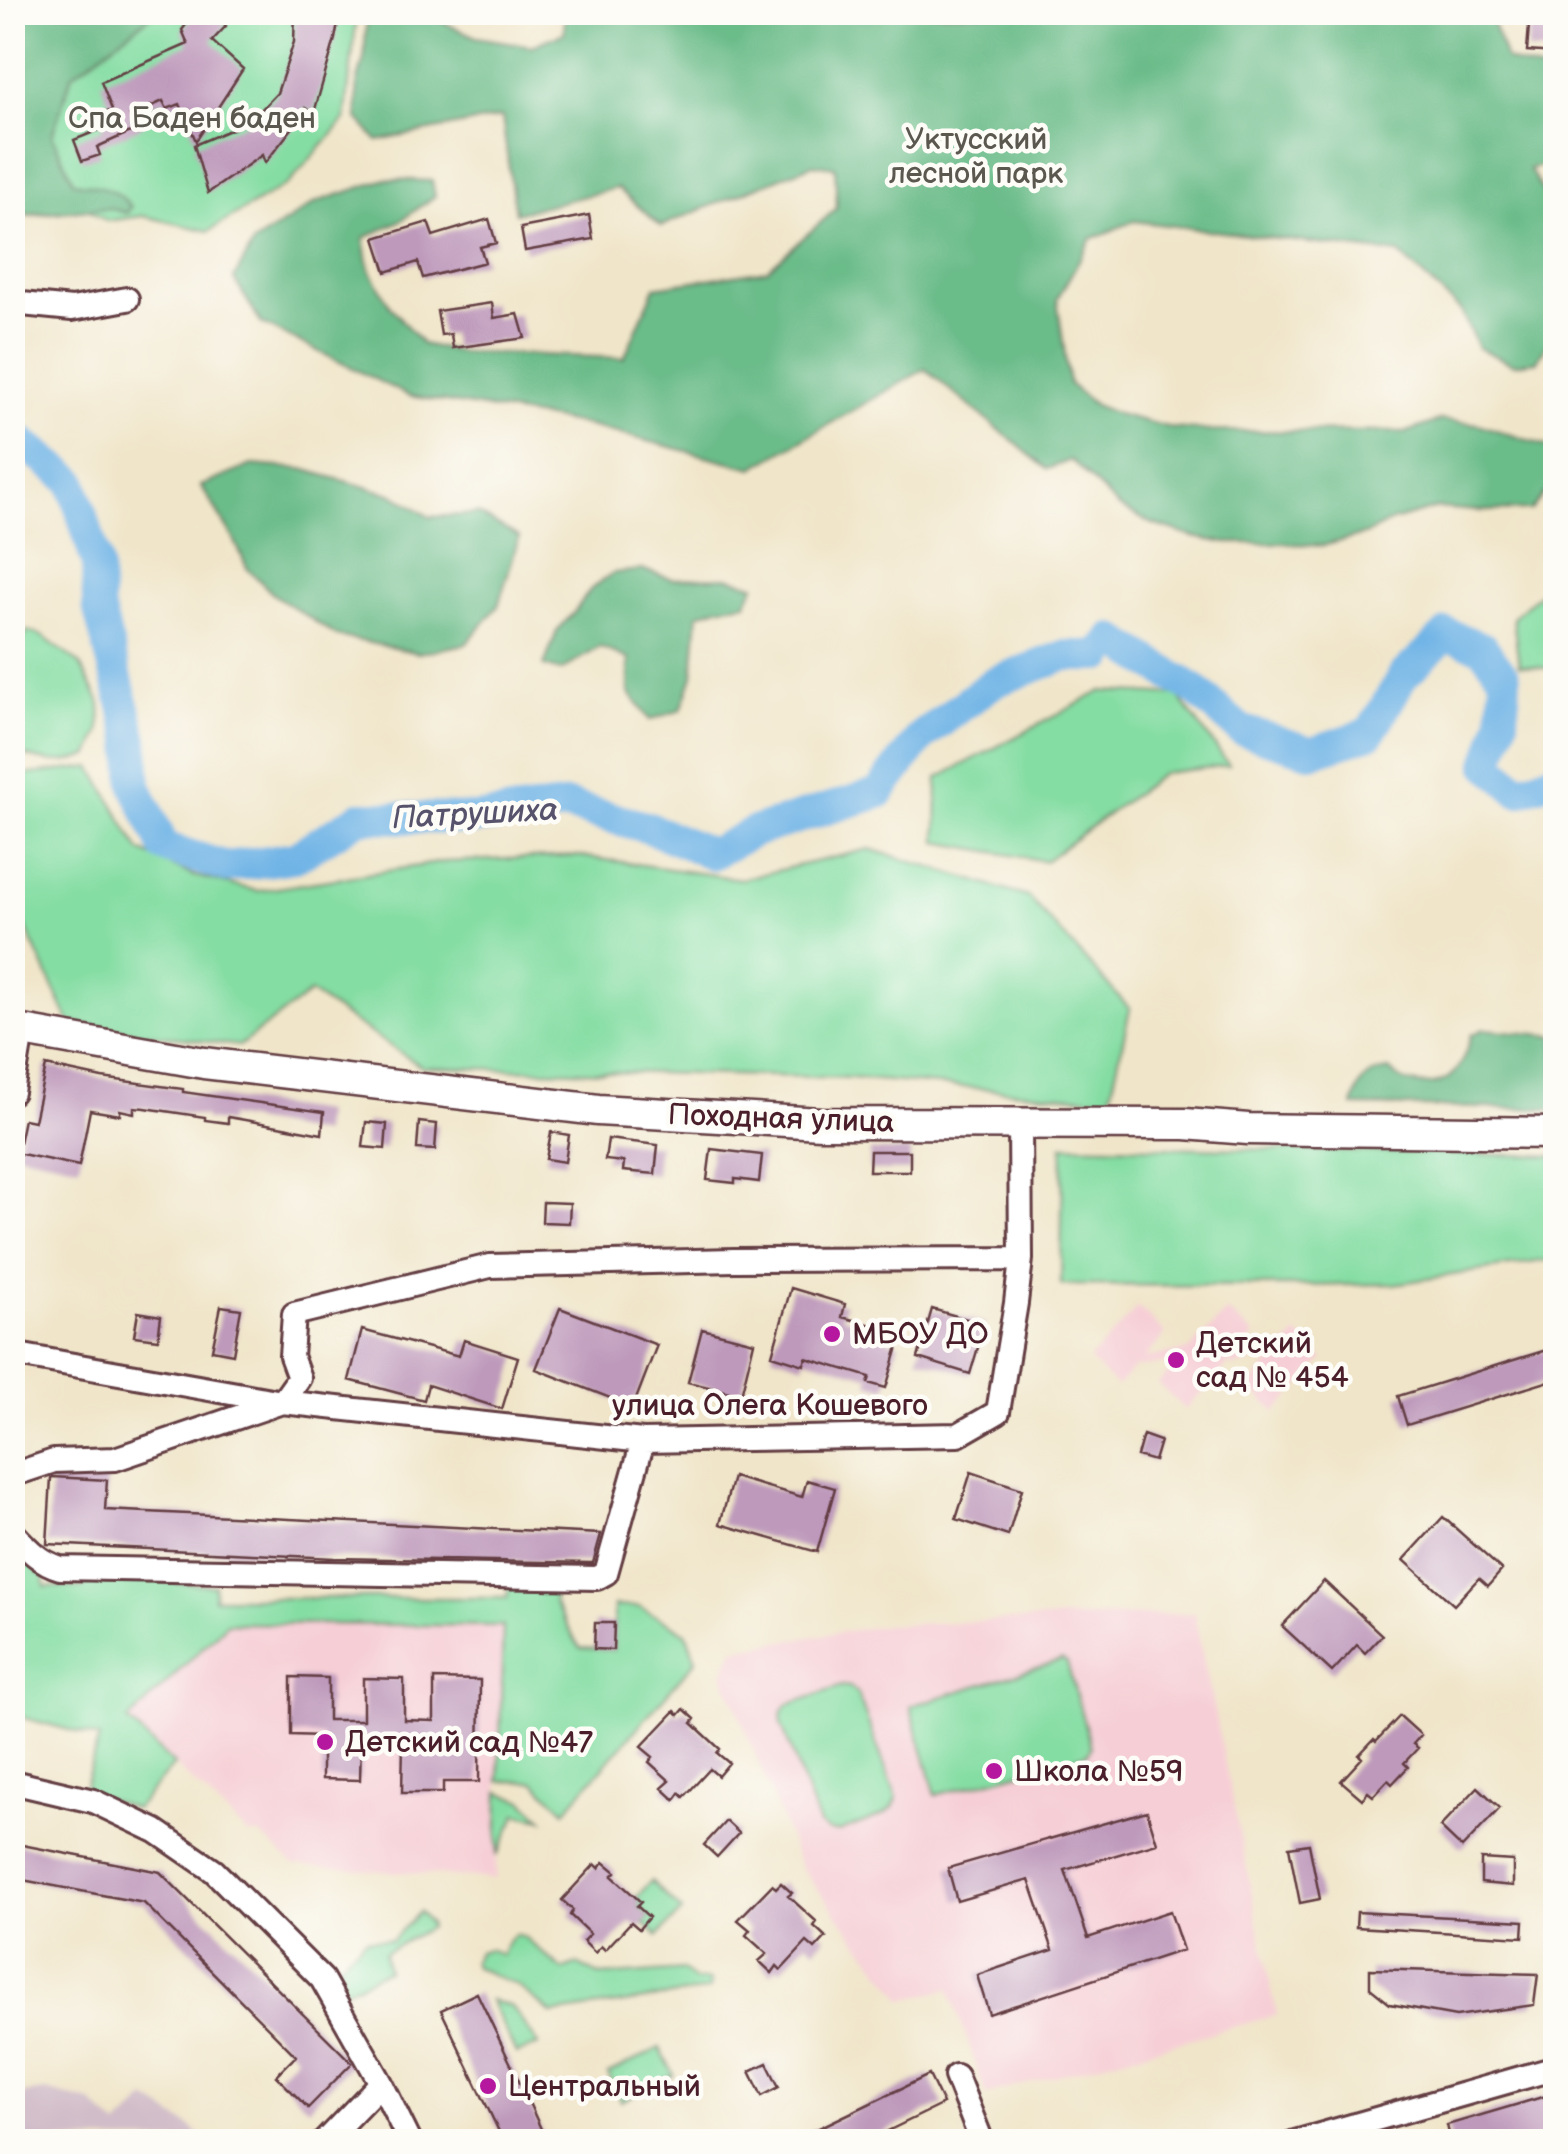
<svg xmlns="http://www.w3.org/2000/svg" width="1568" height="2154" font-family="'Balsamiq Sans',sans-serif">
<rect width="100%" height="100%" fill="#fdfcf7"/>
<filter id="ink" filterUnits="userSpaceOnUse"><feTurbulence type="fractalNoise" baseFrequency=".01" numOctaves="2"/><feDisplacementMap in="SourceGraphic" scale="20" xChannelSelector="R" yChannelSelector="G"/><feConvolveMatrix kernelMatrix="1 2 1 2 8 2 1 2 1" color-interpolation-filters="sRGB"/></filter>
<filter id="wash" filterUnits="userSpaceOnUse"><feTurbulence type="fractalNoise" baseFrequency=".0048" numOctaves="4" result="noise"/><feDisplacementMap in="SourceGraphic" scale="40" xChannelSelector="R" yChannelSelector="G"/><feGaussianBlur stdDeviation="2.25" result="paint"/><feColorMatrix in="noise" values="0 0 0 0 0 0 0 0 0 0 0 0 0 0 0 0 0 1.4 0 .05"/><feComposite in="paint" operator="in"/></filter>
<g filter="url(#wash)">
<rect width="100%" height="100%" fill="#f0e5c9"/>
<path fill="#f6cfd6" d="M 1138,1307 L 1166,1334 L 1145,1358 L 1190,1350 L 1227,1311 L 1255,1336 L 1238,1354 L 1241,1357 L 1269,1349 L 1278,1355 L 1297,1334 L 1324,1359 L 1276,1412 L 1249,1387 L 1271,1362 L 1266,1358 L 1234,1367 L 1229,1364 L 1185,1410 L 1158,1384 L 1178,1362 L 1134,1368 L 1117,1387 L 1089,1360 Z
M 1194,1613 L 1277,2015 L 986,2095 L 949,1989 L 904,2000 L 801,1868 L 723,1674 L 734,1649 L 886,1625 Z
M 227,1623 L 504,1625 L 496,1879 L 294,1865 L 260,1835 L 249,1835 L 128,1722 Z"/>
<path fill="#d1bdc9" d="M 46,2091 L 91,2102 L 118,2127 L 147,2099 L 191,2127 L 206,2141 L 13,2141 L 13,2095 Z"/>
<path fill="#84dda3" stroke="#677e67" stroke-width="2.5" d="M 13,13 L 357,13 L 345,120 L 289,183 L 209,231 L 143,216 L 107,221 L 87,209 L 27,216 L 13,215 Z
M 1555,580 L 1555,669 L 1519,665 L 1513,617 Z
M 27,631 L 42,636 L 79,663 L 101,704 L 100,732 L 90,755 C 61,767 41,762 13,751 L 13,660 Z
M 1102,691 L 1177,695 L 1229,765 L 1163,773 L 1045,861 L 937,842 L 938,778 Z
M 92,767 L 140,851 L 195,876 L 258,891 L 444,862 L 579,856 L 741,879 L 870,849 L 1028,897 L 1130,1009 L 1110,1099 L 852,1078 L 422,1067 L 310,993 L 239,1046 L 70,1023 L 13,900 L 13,776 Z
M 1063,1145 L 1555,1156 L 1555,1259 L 1394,1284 L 1293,1286 L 1061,1285 Z
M 35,1562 L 37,1573 L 44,1573 L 45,1587 L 84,1587 L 85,1574 L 163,1576 L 165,1582 L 214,1585 L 214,1598 L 507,1598 L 510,1579 L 554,1582 L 554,1603 L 580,1648 L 613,1650 L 614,1606 L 639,1607 L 686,1632 L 696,1660 L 565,1811 L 535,1782 L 499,1781 L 503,1626 L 227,1623 L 128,1721 L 174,1765 L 135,1809 L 83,1792 L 99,1738 L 13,1715 L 12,1566 Z
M 1062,1660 L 1067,1663 L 1091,1747 L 1087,1754 L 936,1795 L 910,1706 Z
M 842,1686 L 850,1687 L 857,1693 L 897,1798 L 893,1808 L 885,1814 L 839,1832 L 828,1831 L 819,1825 L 781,1723 L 782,1713 L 787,1705 Z
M 499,1792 L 523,1800 L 543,1819 L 517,1814 L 497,1856 Z
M 651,1881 L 682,1911 L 658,1936 L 643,1923 L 649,1917 L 637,1906 L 640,1902 L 636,1898 Z
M 419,1912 L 430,1925 L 429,1928 L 384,1953 L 387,1970 L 346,1989 L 339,1990 L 331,1975 L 334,1968 L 366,1939 L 392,1940 Z
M 515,1934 L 524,1937 L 563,1970 L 577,1964 L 601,1976 L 683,1970 L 694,1980 L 709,1981 L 711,1985 L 709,1990 L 704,1991 L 552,2014 L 516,1985 L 475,1967 L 473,1963 L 478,1952 L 489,1949 L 501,1955 L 509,1940 Z
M 490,2000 L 512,2007 L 539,2045 L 516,2054 Z
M 660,2048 L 674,2075 L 621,2101 L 608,2074 Z"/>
<path fill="#6bbc89" stroke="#5a6e5a" stroke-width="2.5" d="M 13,12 L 155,13 L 72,75 L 52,136 L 74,182 C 96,186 117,187 131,207 L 127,213 L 108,208 L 13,215 Z
M 565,13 L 1493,13 L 1493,24 L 1506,60 L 1555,76 L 1555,162 L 1529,169 L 1556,212 L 1555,330 L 1537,361 L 1513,364 L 1478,348 L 1461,311 L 1399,254 L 1134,221 L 1091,239 L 1057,299 L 1069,384 L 1094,405 L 1117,414 L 1171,428 L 1210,431 L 1407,432 L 1441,420 L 1478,424 L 1555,449 L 1555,481 L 1531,510 L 1479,511 L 1438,508 L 1392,521 L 1364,535 L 1322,546 L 1284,543 L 1226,543 L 1193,537 L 1151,523 L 1119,507 L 1071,460 L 1047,469 L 925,369 L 753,468 L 577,423 L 409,396 L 261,323 L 234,279 L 254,243 L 317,202 L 386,179 L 432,181 L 435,196 L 402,220 L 364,238 L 369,268 L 390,306 L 422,344 L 460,352 L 624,358 L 655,287 L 767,270 L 837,208 L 835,167 L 813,164 L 661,226 L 617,188 L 515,213 L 502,117 L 378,141 L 358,119 L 357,84 L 364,59 L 367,13 L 394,13 L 419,19 L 438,20 L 476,37 L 532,46 L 564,33 Z
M 252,465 L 302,469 L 395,495 L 430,517 L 478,514 L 519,537 L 498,606 L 466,644 L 418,653 L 337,636 L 273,594 L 247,568 L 234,539 L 201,486 Z
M 643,570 L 673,579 L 727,577 L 755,585 L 746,603 L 718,607 L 698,614 L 693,676 L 681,710 L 650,720 L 629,692 L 629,659 L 600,647 L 561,671 L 544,666 L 557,631 L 576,610 L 591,589 L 613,573 Z
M 1484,1029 L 1555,1036 L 1555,1109 L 1353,1106 C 1358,1083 1364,1073 1389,1070 C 1399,1080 1403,1082 1417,1084 C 1452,1089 1463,1065 1471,1035 Z"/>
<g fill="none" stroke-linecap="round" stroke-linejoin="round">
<path stroke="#70b4e6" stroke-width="32" d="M 12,438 L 22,442 L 72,481 L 97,564 L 98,607 L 133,740 L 136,786 L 164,847 L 226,867 L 295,857 L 360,817 L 475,819 L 568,806 L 649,828 L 712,854 L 753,832 L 879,793 L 922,736 L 994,682 L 1064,656 L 1101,656 L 1112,639 L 1195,690 L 1241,730 L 1312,752 L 1370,733 L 1403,676 L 1447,634 L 1483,648 L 1505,678 L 1503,720 L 1489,764 L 1519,791 L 1556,777"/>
</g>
<g id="blocks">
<path fill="#be99bb" d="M 196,12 L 213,12 L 226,26 L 212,41 L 243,69 L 196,141 L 180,104 L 167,109 L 163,101 L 130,116 L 131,118 L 140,115 L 144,126 L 97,147 L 100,155 L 82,161 L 74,140 L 104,128 L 98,116 L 112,110 L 101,82 L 188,44 L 182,30 Z
M 295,12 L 340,12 L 335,39 L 314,113 L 305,108 L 294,126 L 265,163 L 262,155 L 208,193 L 194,145 L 244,124 L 255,116 L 277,93 L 294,42 Z
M 1530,12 L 1556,12 L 1556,53 L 1527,51 Z
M 589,215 L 593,239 L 525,251 L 521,228 Z
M 489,219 L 496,243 L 480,247 L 485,262 L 423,278 L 418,262 L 386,272 L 375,238 L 428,222 L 433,236 Z
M 492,303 L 494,318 L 518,314 L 525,338 L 453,348 L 451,334 L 441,335 L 437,311 Z
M 46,1066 L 102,1078 L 183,1089 L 183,1092 L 324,1112 L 322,1134 L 245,1120 L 228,1117 L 228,1123 L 205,1120 L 205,1117 L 145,1108 L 134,1107 L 134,1113 L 120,1110 L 120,1115 L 90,1110 L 79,1166 L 17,1153 L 24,1119 L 34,1121 Z
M 366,1122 L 387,1124 L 385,1149 L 363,1147 Z
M 419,1122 L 437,1124 L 435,1150 L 417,1149 Z
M 551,1132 L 569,1135 L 565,1162 L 546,1159 Z
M 608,1139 L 658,1145 L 655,1174 L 623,1171 L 624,1162 L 605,1160 Z
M 711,1149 L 762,1155 L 759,1182 L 735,1179 L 735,1183 L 707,1180 Z
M 870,1151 L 910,1151 L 910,1171 L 869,1171 Z
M 543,1202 L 570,1203 L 569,1223 L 542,1222 Z
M 791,1288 L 845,1304 L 842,1317 L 887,1329 L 885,1339 L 899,1343 L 886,1388 L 868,1383 L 870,1377 L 806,1358 L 804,1365 L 772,1355 Z
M 221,1306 L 241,1309 L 233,1354 L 212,1350 Z
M 560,1308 L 657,1345 L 633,1407 L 536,1369 Z
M 932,1309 L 985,1324 L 970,1374 L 918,1358 Z
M 138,1312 L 161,1316 L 158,1339 L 134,1336 Z
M 702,1329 L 754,1342 L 741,1395 L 688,1382 Z
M 362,1330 L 459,1356 L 464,1340 L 518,1357 L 502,1409 L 428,1385 L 424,1400 L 349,1380 Z
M 1556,1347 L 1556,1379 L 1407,1425 L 1398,1396 Z
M 1143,1435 L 1160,1441 L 1154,1461 L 1137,1456 Z
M 971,1472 L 1022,1489 L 1008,1536 L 956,1519 Z
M 53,1477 L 107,1480 L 105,1510 L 601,1534 L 593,1563 L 334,1558 L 47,1544 L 51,1478 Z
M 733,1477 L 802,1497 L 807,1480 L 835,1488 L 817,1552 L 720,1524 Z
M 1443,1517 L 1502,1570 L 1488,1586 L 1479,1578 L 1454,1605 L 1404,1560 Z
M 1324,1581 L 1382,1635 L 1365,1653 L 1357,1645 L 1332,1672 L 1282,1626 Z
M 595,1623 L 614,1623 L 613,1650 L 594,1649 Z
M 291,1677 L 328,1678 L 328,1720 L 363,1720 L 363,1678 L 404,1679 L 404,1720 L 434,1721 L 434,1679 L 480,1680 L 479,1782 L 443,1782 L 443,1793 L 402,1793 L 403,1742 L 361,1741 L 360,1780 L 322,1779 L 322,1736 L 291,1735 Z
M 684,1709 L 695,1719 L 692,1723 L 720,1749 L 717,1753 L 729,1763 L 718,1776 L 710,1769 L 684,1797 L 680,1793 L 675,1800 L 662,1788 L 670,1781 L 649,1762 L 653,1757 L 641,1747 L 675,1711 L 679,1715 Z
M 1400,1716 L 1421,1735 L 1413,1744 L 1418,1748 L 1404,1763 L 1408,1767 L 1392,1784 L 1388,1780 L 1373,1796 L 1368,1792 L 1362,1799 L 1341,1781 L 1362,1758 L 1359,1755 L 1374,1739 L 1376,1741 Z
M 1478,1787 L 1500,1808 L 1462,1848 L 1440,1827 Z
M 1147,1811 L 1157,1843 L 1065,1870 L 1088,1938 L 1170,1911 L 1183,1950 L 989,2014 L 977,1975 L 1053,1950 L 1029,1880 L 957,1901 L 948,1868 Z
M 726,1821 L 739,1833 L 717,1857 L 704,1845 Z
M 12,1843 L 160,1872 L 352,2063 L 308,2108 L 276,2076 L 296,2056 L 144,1903 L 12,1878 Z
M 1309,1844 L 1320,1899 L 1300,1903 L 1289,1847 Z
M 1481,1859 L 1513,1861 L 1513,1886 L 1481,1883 Z
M 604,1862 L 616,1872 L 612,1876 L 641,1902 L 637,1906 L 649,1917 L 639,1929 L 631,1922 L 605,1950 L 601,1946 L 595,1953 L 583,1941 L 590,1934 L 570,1915 L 573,1910 L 562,1900 L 595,1864 L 599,1868 Z
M 781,1883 L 792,1893 L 788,1896 L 817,1922 L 814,1926 L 826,1937 L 815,1949 L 807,1942 L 781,1970 L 777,1966 L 772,1973 L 759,1961 L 767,1954 L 746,1935 L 750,1930 L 738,1920 L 772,1885 L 776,1888 Z
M 1357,1912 L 1524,1921 L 1523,1937 L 1356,1927 Z
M 1370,1969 L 1538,1974 L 1534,2005 L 1456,2016 L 1390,2004 L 1370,1988 Z
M 477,1993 L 519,2081 L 547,2142 L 504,2142 L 441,2010 Z
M 767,2063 L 779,2087 L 762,2096 L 750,2071 Z
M 929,2075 L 943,2104 L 865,2142 L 790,2142 Z
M 1556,2093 L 1556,2132 L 1524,2142 L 1451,2142 L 1447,2125 Z"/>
</g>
</g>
<g filter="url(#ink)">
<use href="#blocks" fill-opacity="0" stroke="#633d43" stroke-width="2.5"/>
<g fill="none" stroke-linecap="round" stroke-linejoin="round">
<defs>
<path id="minor" d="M 12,303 L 72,309 L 127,299
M 12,1092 L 22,1032
M 12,1354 L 282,1402 L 643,1441 L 958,1435 L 998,1412 L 1016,1303 L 1021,1259 L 1020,1124
M 12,1475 L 54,1461 L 115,1459 L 282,1402 L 299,1378 L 291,1356 L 294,1314 L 490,1266 L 734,1260 L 1021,1259
M 12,1532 C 27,1548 39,1562 60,1568 L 597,1578 L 606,1573 L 643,1441
M 12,1782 L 93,1801 L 156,1831 L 214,1871 L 322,1979 L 381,2083 L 410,2142
M 956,2076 L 982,2142
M 324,2142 L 381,2083
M 1295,2142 L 1556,2068"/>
<path id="secondary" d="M 12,1029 L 204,1063 L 598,1110 L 821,1123 L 1185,1124 L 1248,1129 L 1556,1133"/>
</defs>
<use href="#minor" stroke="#633d43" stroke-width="28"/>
<use href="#secondary" stroke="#633d43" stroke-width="35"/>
<use href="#minor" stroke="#fff" stroke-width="22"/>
<use href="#secondary" stroke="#fff" stroke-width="30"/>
</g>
</g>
<g fill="#b5179e" stroke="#fdfcf7" stroke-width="4">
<circle cx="832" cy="1334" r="10"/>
<circle cx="1176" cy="1360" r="10"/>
<circle cx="325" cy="1742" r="10"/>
<circle cx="994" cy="1771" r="10"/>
<circle cx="488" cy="2086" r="10"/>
</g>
<g text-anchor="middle" stroke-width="9" stroke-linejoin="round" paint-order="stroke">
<g font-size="30" fill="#5b584f" stroke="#fdfcf7">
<text x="192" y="128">Спа Баден баден</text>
<text x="976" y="149">Уктусский<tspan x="976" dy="34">лесной парк</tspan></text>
</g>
<g font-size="30" fill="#4a1f2b" stroke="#fdfcf7">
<text transform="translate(781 1118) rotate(2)" y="10">Походная улица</text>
<text x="770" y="1415">улица Олега Кошевого</text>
</g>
<g font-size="30" fill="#4a1f2b" stroke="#fdfcf7" text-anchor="start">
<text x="852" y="1344">МБОУ ДО</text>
<text x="1196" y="1353">Детский<tspan x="1196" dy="34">сад № 454</tspan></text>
<text x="345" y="1752">Детский сад №47</text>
<text x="1014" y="1781">Школа №59</text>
<text x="508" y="2096">Центральный</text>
</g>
<g font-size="32" font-style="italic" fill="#57536c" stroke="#fdfcf7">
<text transform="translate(475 813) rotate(-3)" y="11">Патрушиха</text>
</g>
</g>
<rect width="1568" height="2154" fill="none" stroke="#fdfcf7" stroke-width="50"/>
</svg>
